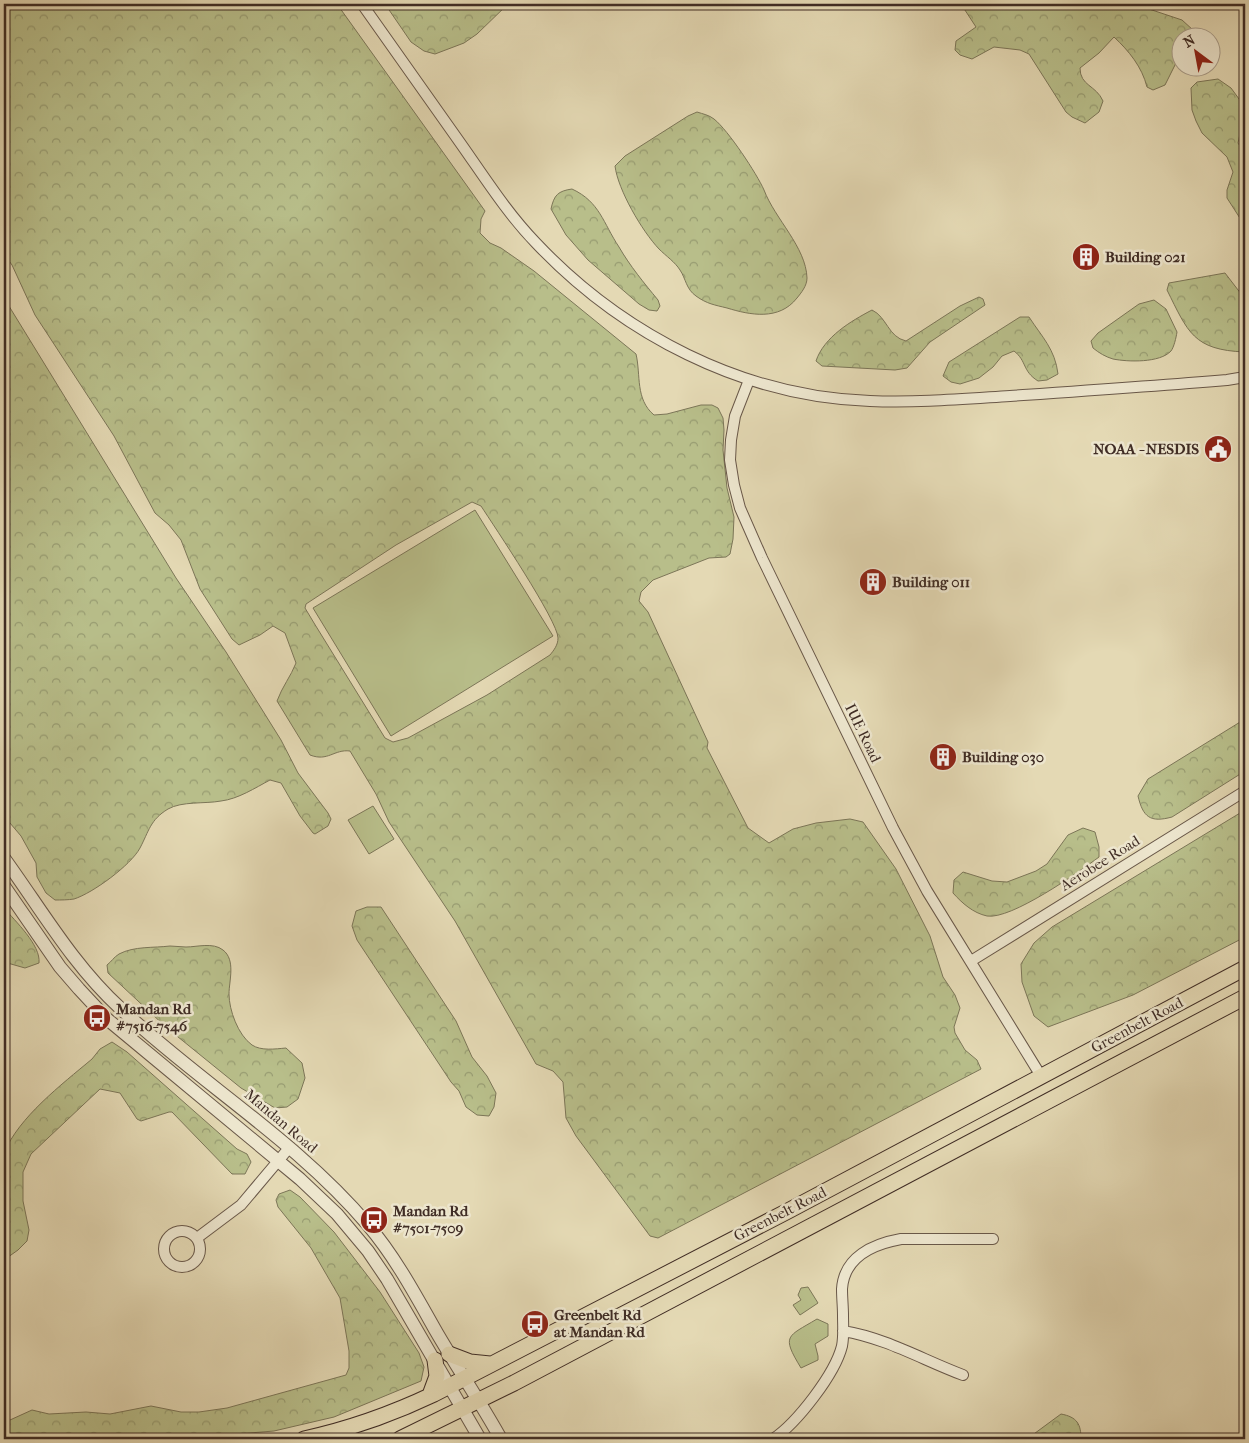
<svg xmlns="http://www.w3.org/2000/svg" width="1249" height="1443" font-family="'IM FELL French Canon',serif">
<defs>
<pattern id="forest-crowns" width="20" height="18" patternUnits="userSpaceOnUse" patternTransform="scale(1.25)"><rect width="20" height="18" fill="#b8be8a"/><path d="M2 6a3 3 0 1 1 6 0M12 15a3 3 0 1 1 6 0" fill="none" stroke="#979b71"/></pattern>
</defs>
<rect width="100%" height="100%" fill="#e4d9b4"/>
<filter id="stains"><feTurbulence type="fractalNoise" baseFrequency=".004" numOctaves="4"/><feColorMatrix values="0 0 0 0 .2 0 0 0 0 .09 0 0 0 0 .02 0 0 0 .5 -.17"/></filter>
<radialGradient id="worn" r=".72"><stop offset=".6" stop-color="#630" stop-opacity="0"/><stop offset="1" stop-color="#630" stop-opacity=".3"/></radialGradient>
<path fill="url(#forest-crowns)" stroke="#7c7658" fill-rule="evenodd" d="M 4,4 L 337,4 L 485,211 L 481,219 L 480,233 L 490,243 L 501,248 L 534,271 L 636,354 C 641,375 635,399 654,415 L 667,414 L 701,405 L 712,405 L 718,408 L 723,418 L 724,430 L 723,450 L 727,488 L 734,517 L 733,539 L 730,554 L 726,557 L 709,558 L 653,580 L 641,592 L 639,601 L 648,612 L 708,742 L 707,748 L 748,828 L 769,843 L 793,829 L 816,823 L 850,819 L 863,822 L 896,869 L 930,936 L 943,977 L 955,995 L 960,1008 L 954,1027 L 955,1033 L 965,1050 L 977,1060 L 981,1069 L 658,1238 L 650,1236 L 576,1136 L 566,1118 L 563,1082 L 553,1071 L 536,1064 L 455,921 L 389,822 L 376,794 L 350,751 C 334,749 328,762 310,755 L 277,701 C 282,687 291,676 296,663 L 285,633 L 273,626 L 260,635 L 239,645 L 232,639 L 200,589 L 181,540 L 169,525 L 155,513 L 114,436 L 35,315 L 12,265 L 4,254 ZM 472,502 L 481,506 C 494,526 558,621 558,638 C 558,645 554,650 550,655 L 487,695 L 408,738 L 393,742 L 385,738 L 314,623 L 305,608 L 306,604 L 396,545 Z
M 385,4 L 508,4 L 477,34 L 464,43 L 435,54 L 424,51 L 411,42 Z
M 961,4 L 1134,4 L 1182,20 L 1193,30 L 1191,37 L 1182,38 L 1181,53 L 1165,85 L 1153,90 L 1147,87 C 1142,67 1129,51 1114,37 L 1099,53 L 1080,68 C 1080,86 1096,85 1103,101 L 1099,112 L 1085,123 L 1072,117 L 1066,112 L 1029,54 L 1020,50 L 994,47 L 972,59 L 960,55 L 955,50 L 956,41 L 976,27 Z
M 1218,79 L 1231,88 L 1242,103 L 1245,118 L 1241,129 L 1238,143 L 1245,154 L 1245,226 L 1227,198 L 1227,190 L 1233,172 L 1227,157 L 1202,133 L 1196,121 L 1192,110 L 1191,88 L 1197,82 Z
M 697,112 C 703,114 709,115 714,119 C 728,130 757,174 764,190 C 775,219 806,247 807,278 C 807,286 801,293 797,298 C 779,321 750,315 727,308 C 715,305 707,304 696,296 C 686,289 686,279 680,270 C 675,262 666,256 659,249 C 642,231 618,190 615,166 L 625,156 L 688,116 Z
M 572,189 C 600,202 603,223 619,247 C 630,266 644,283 658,300 L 660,306 L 657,311 L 649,310 L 639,304 L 588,260 L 566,235 L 551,209 C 554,195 558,191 572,189 Z
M 1225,273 L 1245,299 L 1245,352 C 1193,350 1188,332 1167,290 L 1169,283 Z
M 979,297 L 983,299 L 985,305 L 930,342 L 907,368 L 895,370 L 822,366 L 816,361 C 824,337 851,321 872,310 C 887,317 888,337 906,341 L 960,306 Z
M 4,298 L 176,578 L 226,652 L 281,740 L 298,773 L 328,813 L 331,819 L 328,826 L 315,834 L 313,833 L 300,816 L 281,783 L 270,780 C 255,788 238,799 221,801 C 205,804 182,801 168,809 C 150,820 149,831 140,848 C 131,865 93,893 74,899 C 68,900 61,900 55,900 L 46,893 L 37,877 L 36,863 L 21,836 L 4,816 Z
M 1154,300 L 1166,309 L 1177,332 C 1176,338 1174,347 1171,351 C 1160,363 1128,362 1113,359 C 1106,357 1099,353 1093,348 L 1091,341 L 1098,333 L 1139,304 Z
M 1020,317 L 1029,317 C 1042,337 1055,349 1058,374 L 1047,380 L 1038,381 C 1022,371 1027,361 1014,351 L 1002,356 L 993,367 L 979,378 L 960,384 L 951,382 L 943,376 L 949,362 Z
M 1245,719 L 1245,771 L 1172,817 C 1150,823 1143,817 1138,796 L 1148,779 Z
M 1245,810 L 1245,937 L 1133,995 L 1048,1027 L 1034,1016 L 1022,982 L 1021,964 L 1034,943 L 1052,927 Z
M 1083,828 L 1095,832 L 1099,847 L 1099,857 C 1079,872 1011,920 987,916 C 973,913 962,903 953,893 L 954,880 L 963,872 L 992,881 L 1007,882 L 1036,871 L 1047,864 L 1068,835 Z
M 367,907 L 381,907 L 456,1021 L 472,1057 L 487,1076 L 496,1093 L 494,1107 L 489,1116 L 477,1115 L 466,1107 L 459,1091 L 451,1082 L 357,940 L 352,926 L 356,911 Z
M 4,908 C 15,921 41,945 39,963 L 25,968 L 4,962 Z
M 170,946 C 175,946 181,947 186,947 C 197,947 213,942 223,950 C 236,960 229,981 229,994 C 229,1010 238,1035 252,1045 C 261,1051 275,1049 286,1048 L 302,1063 L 305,1078 L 298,1099 L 287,1107 L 275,1108 L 241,1088 L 167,1028 L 108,973 L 107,965 C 111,962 114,957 119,954 C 134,946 154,948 170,946 Z
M 112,1042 L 127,1052 L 237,1149 L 247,1154 L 251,1162 L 245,1174 L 232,1174 L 172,1112 L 169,1112 L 141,1121 L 137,1119 L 120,1093 L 100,1089 L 31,1154 L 23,1172 L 23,1201 L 29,1230 L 27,1241 L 18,1250 L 4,1260 L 4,1153 C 19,1117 61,1085 92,1059 L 100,1049 Z
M 290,1190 L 300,1197 L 334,1232 L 380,1292 L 419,1353 L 424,1367 L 421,1381 L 334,1417 L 274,1431 L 189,1438 L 80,1439 L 4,1437 L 4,1419 L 10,1420 L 32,1410 L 49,1414 L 86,1412 L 110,1414 L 151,1406 L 181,1412 L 199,1412 L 227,1408 L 346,1375 L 349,1368 L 349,1351 L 340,1298 L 311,1248 L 278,1207 L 276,1200 L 279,1194 Z
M 1061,1414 C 1077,1417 1081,1424 1081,1439 L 1027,1439 Z"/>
<path fill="#b8be8a" stroke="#7c7658" d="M 475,510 L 553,636 L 391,736 L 313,608 Z
M 373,806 L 394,839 L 369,854 L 348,820 Z
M 808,1287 L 818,1303 L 800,1315 L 793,1305 L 801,1300 L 798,1295 L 801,1288 Z
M 817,1319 L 828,1324 L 828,1336 L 815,1344 L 818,1356 L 818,1360 L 801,1368 C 781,1335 787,1337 817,1319 Z"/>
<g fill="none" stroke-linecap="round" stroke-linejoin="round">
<defs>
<path id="minor" d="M 362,4 C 395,50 428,97 461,144 C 485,178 507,213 536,243 C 622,334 743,397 870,401 C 916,403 963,399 1010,396 C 1082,391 1155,386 1227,380 L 1245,377
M 749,380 L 735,416 L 731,440 L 730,460 L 734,485 L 740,508 L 762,558 L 893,828 L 927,891 L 1041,1076
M 971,961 L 1245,791
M164 1249a18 18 0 1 1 36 0a18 18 0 1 1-36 0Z
M 197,1238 L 241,1205 L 289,1148
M 843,1331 C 886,1338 923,1360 963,1375
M 773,1439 C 797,1423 835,1374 842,1346 C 844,1336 843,1325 843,1315 C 843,1307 842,1298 842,1289 C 844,1257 873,1244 901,1239 L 993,1239"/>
<path id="tertiary" d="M 4,858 C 41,909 73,965 120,1008 C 200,1083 297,1141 368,1225 C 396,1258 416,1296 437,1333 C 458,1369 481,1403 501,1439
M 4,886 L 60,967 L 79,989 L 107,1019 L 300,1179 L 337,1214 L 368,1251 L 387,1279 L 480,1439"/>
<path id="primary" d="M 449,1354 L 470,1362 L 490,1364
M 430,1395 L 437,1376 L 435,1360
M 304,1439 C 350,1429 392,1414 434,1394 L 788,1211 L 1245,968
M 400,1439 L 514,1383 L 1245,997"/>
</defs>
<use href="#minor" stroke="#695849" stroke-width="12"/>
<use href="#tertiary" stroke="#695849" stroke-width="14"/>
<use href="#primary" stroke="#402d25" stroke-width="17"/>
<use href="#minor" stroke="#ede6ce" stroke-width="10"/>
<use href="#tertiary" stroke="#ede6ce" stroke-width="12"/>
<use href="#primary" stroke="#e4d9b4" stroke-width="15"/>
</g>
<defs>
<symbol id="building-disc" viewBox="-11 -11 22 22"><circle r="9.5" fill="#8f2418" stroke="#ede6ce"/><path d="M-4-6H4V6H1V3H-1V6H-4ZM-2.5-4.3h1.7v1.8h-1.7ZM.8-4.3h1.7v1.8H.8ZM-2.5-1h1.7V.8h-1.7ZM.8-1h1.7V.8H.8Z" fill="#fff"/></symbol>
<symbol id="civic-disc" viewBox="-11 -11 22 22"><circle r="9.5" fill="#8f2418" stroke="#ede6ce"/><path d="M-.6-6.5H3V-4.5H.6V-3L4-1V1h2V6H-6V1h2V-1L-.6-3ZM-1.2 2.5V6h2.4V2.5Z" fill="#fff"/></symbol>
<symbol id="bus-disc" viewBox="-11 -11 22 22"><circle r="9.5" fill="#8f2418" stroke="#ede6ce"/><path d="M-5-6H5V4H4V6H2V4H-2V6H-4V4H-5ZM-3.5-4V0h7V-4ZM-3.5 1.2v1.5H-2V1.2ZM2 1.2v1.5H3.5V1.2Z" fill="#fff"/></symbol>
</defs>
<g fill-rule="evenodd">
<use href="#building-disc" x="1070" y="241" width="32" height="32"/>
<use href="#civic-disc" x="1202" y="433" width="32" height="32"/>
<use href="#building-disc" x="857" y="566" width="32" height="32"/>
<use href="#building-disc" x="927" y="741" width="32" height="32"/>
<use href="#bus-disc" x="81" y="1002" width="32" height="32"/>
<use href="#bus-disc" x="358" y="1204" width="32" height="32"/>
<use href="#bus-disc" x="519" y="1308" width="32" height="32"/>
</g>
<g text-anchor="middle" stroke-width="5" stroke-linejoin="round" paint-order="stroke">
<g font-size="15" font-weight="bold" fill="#402d25" stroke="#ede6ce" text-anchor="start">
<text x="1105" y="262">Building 021</text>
<text x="1199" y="454" text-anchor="end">NOAA - NESDIS</text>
<text x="892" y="587">Building 011</text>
<text x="962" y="762">Building 030</text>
<text x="116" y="1014">Mandan Rd<tspan x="116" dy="17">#7516-7546</tspan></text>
<text x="393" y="1216">Mandan Rd<tspan x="393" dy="17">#7501-7509</tspan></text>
<text x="554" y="1320">Greenbelt Rd<tspan x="554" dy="17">at Mandan Rd</tspan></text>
</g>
<g font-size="15" fill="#402d25" stroke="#ede6ce">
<text transform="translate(863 733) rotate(64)" y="5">IUE Road</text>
<text transform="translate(1100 863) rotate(-32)" y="5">Aerobee Road</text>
<text transform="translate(1137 1025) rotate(-28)" y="5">Greenbelt Road</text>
<text transform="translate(281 1121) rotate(40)" y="5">Mandan Road</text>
<text transform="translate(780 1214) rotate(-27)" y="5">Greenbelt Road</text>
</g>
</g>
<rect width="1249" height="1443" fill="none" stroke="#e4d9b4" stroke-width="20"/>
<rect x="5" y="5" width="1239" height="1433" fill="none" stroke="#402d25" stroke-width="2.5"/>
<rect x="10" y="10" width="1229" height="1423" fill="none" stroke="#402d25"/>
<g transform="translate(1196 52) rotate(328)"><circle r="24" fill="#ede6ce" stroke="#a89c8a"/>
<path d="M0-4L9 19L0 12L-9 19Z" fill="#8f2418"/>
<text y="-8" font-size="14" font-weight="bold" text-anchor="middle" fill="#402d25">N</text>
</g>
<rect width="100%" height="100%" filter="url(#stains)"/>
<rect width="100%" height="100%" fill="url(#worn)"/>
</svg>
